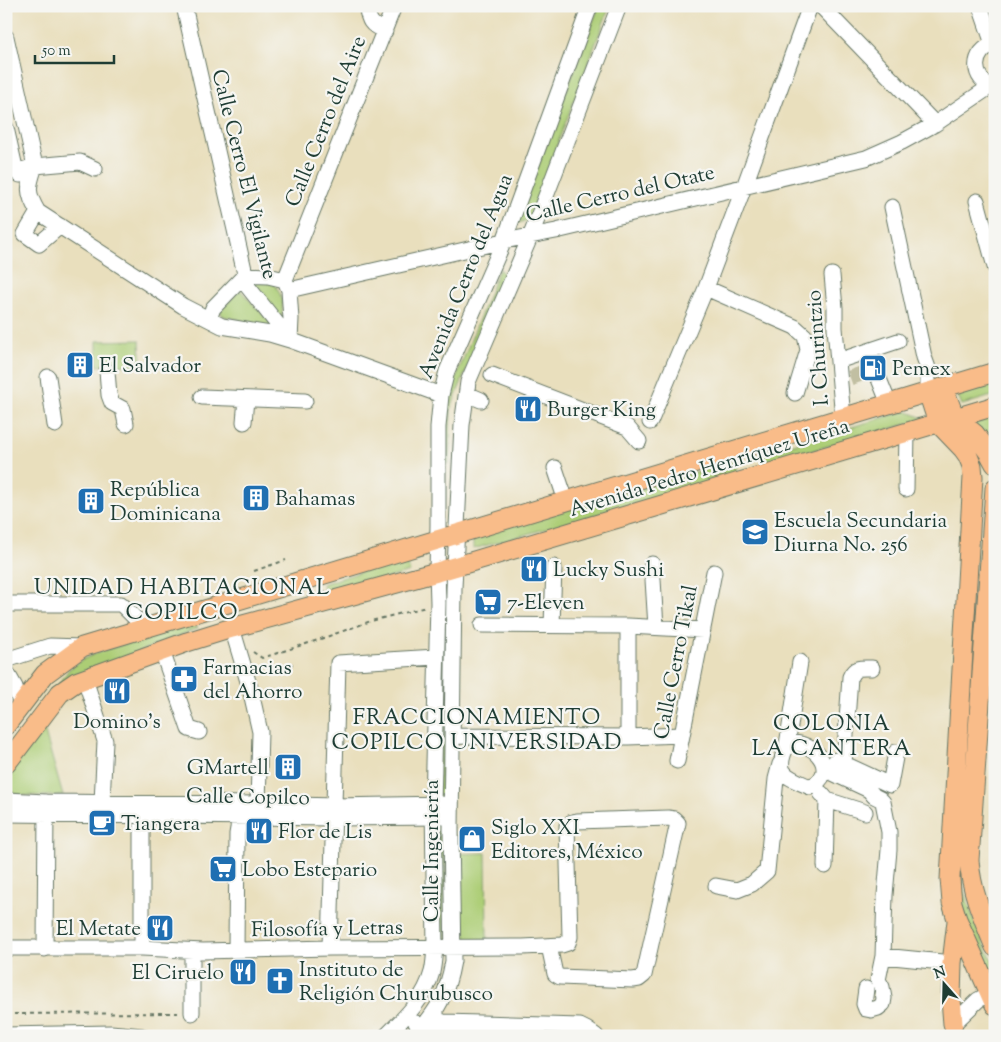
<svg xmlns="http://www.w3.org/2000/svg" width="1001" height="1042" font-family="'Sorts Mill Goudy',serif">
<rect width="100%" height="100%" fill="#f6f6f2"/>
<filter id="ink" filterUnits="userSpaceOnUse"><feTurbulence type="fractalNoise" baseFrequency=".02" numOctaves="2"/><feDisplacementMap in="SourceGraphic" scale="10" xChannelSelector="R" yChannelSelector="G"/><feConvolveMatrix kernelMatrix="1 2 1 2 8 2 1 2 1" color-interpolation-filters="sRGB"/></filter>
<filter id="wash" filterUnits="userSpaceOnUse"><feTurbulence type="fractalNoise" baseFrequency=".0096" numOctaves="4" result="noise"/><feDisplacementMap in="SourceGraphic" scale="20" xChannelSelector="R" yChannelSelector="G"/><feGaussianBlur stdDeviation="1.12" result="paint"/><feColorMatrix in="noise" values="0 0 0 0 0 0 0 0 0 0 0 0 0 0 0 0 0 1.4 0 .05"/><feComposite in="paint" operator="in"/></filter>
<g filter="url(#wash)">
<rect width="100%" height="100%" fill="#e9dfbd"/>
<path fill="#accd75" stroke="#668554" d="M 599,6 L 610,6 L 528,221 L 516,223 Z
M 499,269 L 505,275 L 451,408 L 449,463 L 446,464 L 445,405 Z
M 254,280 L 274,283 C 283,298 284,303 281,320 L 252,287 Z
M 240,290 L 275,328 L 223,316 L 220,311 Z
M 140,340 L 141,365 L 97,366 L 97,341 Z
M 995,383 L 995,395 L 962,405 L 957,393 Z
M 906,411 L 925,419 L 764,464 L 763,453 Z
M 995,416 L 995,442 L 992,449 L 974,424 Z
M 734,461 L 736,476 L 473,549 L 473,536 Z
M 406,558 L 410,572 L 326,595 L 322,584 Z
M 443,607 L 448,631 L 444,798 L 438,799 Z
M 191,623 L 198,628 L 59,684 L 69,669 L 84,659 L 99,652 Z
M 44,729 L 63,796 L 6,795 L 6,776 Z
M 438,824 L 445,825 L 445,940 L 438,939 Z
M 486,853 L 487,941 L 456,941 L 454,854 Z
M 959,857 L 963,889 L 976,926 L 995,967 L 995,978 L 987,979 L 964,927 L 955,876 Z"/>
</g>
<g filter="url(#ink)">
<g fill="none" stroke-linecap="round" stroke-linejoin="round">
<path stroke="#c1bfa2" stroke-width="15" stroke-dasharray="15 8" stroke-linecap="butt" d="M 850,378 L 875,369 L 879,379"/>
<defs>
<path id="minor" d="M 184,6 L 248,287 L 290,340
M 366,6 C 369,21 370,25 385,31
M 821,6 L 935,124
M 980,6 L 993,44
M 6,37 L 35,166 C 28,187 26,192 38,212 L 183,306 L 222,326 L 270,334 L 290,340 L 441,395
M 995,44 C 971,50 970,81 995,87
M 6,128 L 16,172 L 20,175
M 6,166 L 16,172 L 35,166 L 80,162 L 95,169
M 977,201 L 995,267
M 892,207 L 924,357 L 928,368 L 928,392
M 38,212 L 25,234 L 39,244 L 60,226
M 832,275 L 835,308 L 835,328 L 843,418
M 285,280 L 394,6
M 706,288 L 795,327 L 805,336 L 808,350 L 795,393
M 289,290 L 504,241 L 556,231 L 866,158 L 902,142 L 935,124 L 991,86
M 209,319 L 213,308 L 245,275 L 268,276 L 285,280 L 289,290 L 291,319 L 290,340
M 838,361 L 898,341
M 107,371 L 109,395 L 112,403 L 123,409 L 126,424
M 492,375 L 627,427 L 639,441
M 48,377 L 55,425
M 879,379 L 889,404
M 202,397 L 305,401
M 466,397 L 474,397 L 481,400
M 244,422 L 246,399
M 650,422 L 706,288 L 744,187 L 810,6
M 555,468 L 566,501
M 906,489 L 907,432
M 652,564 L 656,627
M 6,604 L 121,604 L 144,627
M 482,625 L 628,626 L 703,630
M 552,625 L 554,567
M 232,628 L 250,688 L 260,732 L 258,804 L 240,817 L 237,834 L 236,950
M 162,651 L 189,729 L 199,732
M 6,660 L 50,646 L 82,647
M 6,671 L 15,687 L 21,706
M 85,679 L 105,741 L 102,802
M 453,736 L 628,737 L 682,735
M 628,737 L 628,626
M 793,743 C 818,744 839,773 810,787 C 785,776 774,774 787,745 Z
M 787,745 L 800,662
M 836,760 L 890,785 L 896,752
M 677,761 L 714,572
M 844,764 L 850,677 C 855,666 862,668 872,668
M 824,769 L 869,790 L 874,796 L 880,799 L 883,802 L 889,832 L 889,850 L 885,895 L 883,956 L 878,980 L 882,987 L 884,998 L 883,1004 L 878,1008 L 871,1010 L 866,1009 L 864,1004 L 866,989
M 821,793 L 827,800 L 865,812
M 6,800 L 46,802 L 258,804 L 335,806 L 442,804
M 6,814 L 334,818 L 442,817
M 825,866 L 827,800
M 716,886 L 737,890 L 752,884 L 767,871 L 776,779 L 780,764
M 6,948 L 142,948 L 203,951 L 330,948 L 523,947 L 562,945 L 568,943 L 570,937 L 567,826 L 572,822 L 577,821 L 668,818 L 674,819 L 678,823 L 644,975 L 639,979 L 633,980 L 560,977 L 555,974 L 549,946
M 142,948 L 142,807
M 330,948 L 338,663 L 436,657
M 45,949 L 46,806
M 883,956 L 952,963
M 436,1011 C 436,1018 437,1021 444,1022 L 580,1026 L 586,1029 L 596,1036
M 192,1013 L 192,951
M 416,1023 C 430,1040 462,1035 482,1036
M 6,1035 L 111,1033 L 142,1036
M 386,1036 C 405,1017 425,999 432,972 C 434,964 434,956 435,948 L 433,804 L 438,603 L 437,572 L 438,525 L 438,427 L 441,395 L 447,371 L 504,241 L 590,6
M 415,1036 C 438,1010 447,995 453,961 L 451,829 L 454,588 L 462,425 L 468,382 L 531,235 L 619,6
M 952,1036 L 953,1024 L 978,1000 L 995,991"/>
<path id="major" d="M 943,387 L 955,418 L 975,434 L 982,443 L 989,453 L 995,464
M 928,392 L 938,423 L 963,449 L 968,456 L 972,466 L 973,477 L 950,879 L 952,903 L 957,919 L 995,1005
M 995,488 L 969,860 C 971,891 983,918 995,947
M 6,725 L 45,674 L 82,647 L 995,372
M 6,764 L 60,693 L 76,682 L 187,642 L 232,628 L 437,572 L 995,406
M 953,1024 L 951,999 L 952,963 L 957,921"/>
</defs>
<use href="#minor" stroke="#667664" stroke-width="17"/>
<use href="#major" stroke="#667664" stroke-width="21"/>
<path stroke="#667664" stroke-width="2" stroke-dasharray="4 4" stroke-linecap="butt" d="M 254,571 L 286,560
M 253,652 L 262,658 L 315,641 L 371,621 L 426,607
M 258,671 L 267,672 L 293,664
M 6,1014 L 179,1013"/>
<use href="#minor" stroke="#fff" stroke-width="15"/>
<use href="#major" stroke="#f9bc89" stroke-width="19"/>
</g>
</g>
<defs>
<symbol id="building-square" viewBox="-11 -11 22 22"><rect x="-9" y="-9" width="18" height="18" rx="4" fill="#1f6fb2" stroke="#f6f6f2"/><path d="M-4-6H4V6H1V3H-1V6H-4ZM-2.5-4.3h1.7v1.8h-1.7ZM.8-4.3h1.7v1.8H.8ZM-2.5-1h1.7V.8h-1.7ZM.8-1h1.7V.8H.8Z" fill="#fff"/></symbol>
<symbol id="fuel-square" viewBox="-11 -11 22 22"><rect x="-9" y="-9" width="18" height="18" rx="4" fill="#1f6fb2" stroke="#f6f6f2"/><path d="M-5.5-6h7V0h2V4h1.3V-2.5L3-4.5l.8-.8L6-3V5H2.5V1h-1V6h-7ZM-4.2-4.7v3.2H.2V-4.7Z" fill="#fff"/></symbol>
<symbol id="restaurant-square" viewBox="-11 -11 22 22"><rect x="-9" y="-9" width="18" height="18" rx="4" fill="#1f6fb2" stroke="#f6f6f2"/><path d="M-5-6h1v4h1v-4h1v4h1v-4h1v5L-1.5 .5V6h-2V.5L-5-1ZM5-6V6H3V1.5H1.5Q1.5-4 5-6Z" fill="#fff"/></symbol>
<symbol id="school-square" viewBox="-11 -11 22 22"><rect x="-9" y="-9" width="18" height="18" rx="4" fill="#1f6fb2" stroke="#f6f6f2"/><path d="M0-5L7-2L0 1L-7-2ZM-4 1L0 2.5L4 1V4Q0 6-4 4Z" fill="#fff"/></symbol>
<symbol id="supermarket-square" viewBox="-11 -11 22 22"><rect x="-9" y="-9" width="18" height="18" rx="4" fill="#1f6fb2" stroke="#f6f6f2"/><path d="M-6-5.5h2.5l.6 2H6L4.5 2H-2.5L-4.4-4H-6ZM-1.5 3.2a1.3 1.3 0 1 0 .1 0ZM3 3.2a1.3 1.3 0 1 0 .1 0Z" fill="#fff"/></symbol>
<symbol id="pharmacy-square" viewBox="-11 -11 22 22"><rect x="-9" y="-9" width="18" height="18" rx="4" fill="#1f6fb2" stroke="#f6f6f2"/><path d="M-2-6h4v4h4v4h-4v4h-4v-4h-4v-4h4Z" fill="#fff"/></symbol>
<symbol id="cafe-square" viewBox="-11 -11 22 22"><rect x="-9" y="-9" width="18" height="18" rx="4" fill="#1f6fb2" stroke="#f6f6f2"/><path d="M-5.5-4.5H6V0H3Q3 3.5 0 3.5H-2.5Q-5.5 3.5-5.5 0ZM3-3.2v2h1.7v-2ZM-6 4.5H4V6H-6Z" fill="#fff"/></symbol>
<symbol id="shop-square" viewBox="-11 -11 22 22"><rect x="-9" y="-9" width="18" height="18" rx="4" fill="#1f6fb2" stroke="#f6f6f2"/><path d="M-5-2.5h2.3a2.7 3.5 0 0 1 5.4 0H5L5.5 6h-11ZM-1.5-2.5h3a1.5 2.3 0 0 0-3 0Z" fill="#fff"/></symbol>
<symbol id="church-square" viewBox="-11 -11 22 22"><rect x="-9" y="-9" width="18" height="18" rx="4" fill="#1f6fb2" stroke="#f6f6f2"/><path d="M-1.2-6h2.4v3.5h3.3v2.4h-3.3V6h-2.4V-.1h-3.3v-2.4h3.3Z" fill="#fff"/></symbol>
</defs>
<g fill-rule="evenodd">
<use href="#building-square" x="64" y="349" width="32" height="32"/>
<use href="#fuel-square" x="857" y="352" width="32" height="32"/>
<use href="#restaurant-square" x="512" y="393" width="32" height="32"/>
<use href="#building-square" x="240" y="482" width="32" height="32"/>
<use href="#building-square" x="75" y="485" width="32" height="32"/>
<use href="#school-square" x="739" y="516" width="32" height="32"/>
<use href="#restaurant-square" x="518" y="553" width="32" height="32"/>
<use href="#supermarket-square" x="472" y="586" width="32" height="32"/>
<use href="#pharmacy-square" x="168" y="663" width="32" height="32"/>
<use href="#restaurant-square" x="101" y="675" width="32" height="32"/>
<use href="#building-square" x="272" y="751" width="32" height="32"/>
<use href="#cafe-square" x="86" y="807" width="32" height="32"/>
<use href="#restaurant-square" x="243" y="815" width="32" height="32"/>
<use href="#shop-square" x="456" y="823" width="32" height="32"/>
<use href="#supermarket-square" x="207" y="853" width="32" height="32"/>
<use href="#restaurant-square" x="144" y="912" width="32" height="32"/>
<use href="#restaurant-square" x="227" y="956" width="32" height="32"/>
<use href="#church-square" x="264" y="965" width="32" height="32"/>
</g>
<g text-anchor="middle" stroke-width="4.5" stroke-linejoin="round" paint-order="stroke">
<g font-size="21" fill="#1f3d34" stroke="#f6f6f2">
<text transform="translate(325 121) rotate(-68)" y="7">Calle Cerro del Aire</text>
<text transform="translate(245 174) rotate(76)" y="7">Calle Cerro El Vigilante</text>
<text transform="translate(620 193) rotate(-13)" y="7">Calle Cerro del Otate</text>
<text transform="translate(465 276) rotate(-68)" y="7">Avenida Cerro del Agua</text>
<text transform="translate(817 348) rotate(-94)" y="7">I. Churintzio</text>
<text transform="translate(709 467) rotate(-17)" y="7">Avenida Pedro Henríquez Ureña</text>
<text transform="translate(675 662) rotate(-79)" y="7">Calle Cerro Tikal</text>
<text transform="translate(248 796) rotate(1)" y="7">Calle Copilco</text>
<text transform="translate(431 851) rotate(-90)" y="7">Calle Ingeniería</text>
<text transform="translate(327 928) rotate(-1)" y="7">Filosofía y Letras</text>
</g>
<g font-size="21" fill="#1f3d34" stroke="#f6f6f2" text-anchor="start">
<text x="99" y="372">El Salvador</text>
<text x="892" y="375">Pemex</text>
<text x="547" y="416">Burger King</text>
<text x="110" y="496">República<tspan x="110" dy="24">Dominicana</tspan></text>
<text x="275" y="505">Bahamas</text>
<text x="774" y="527">Escuela Secundaria<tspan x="774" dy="24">Diurna No. 256</tspan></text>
<text x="553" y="576">Lucky Sushi</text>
<text x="507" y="609">7-Eleven</text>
<text x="203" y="674">Farmacias<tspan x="203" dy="24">del Ahorro</tspan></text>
<text x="117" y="728" text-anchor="middle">Domino's</text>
<text x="269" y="774" text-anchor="end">GMartell</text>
<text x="121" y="830">Tiangera</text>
<text x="491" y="834">Siglo XXI<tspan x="491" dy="24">Editores, México</tspan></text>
<text x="278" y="838">Flor de Lis</text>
<text x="242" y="876">Lobo Estepario</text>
<text x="141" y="935" text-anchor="end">El Metate</text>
<text x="299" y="976">Instituto de<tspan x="299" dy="24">Religión Churubusco</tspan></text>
<text x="224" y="979" text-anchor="end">El Ciruelo</text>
</g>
<g font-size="22" letter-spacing="1" fill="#1f3d34" stroke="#f6f6f2">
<text x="182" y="594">UNIDAD HABITACIONAL<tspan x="182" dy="25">COPILCO</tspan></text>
<text x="477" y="724">FRACCIONAMIENTO<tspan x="477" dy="25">COPILCO UNIVERSIDAD</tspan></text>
<text x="832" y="730">COLONIA<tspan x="832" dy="25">LA CANTERA</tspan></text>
</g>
</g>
<rect width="1001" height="1042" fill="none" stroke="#f6f6f2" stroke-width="25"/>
<g transform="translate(944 984) rotate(340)" stroke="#f6f6f2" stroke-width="4" paint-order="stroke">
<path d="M0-4L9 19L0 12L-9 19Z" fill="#1f3d34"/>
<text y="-8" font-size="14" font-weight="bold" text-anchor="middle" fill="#1f3d34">N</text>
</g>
<path d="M35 55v8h79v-8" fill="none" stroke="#1f3d34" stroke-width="2.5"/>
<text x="42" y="55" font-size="15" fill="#1f3d34" stroke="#f6f6f2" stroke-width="4" paint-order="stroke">50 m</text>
</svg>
